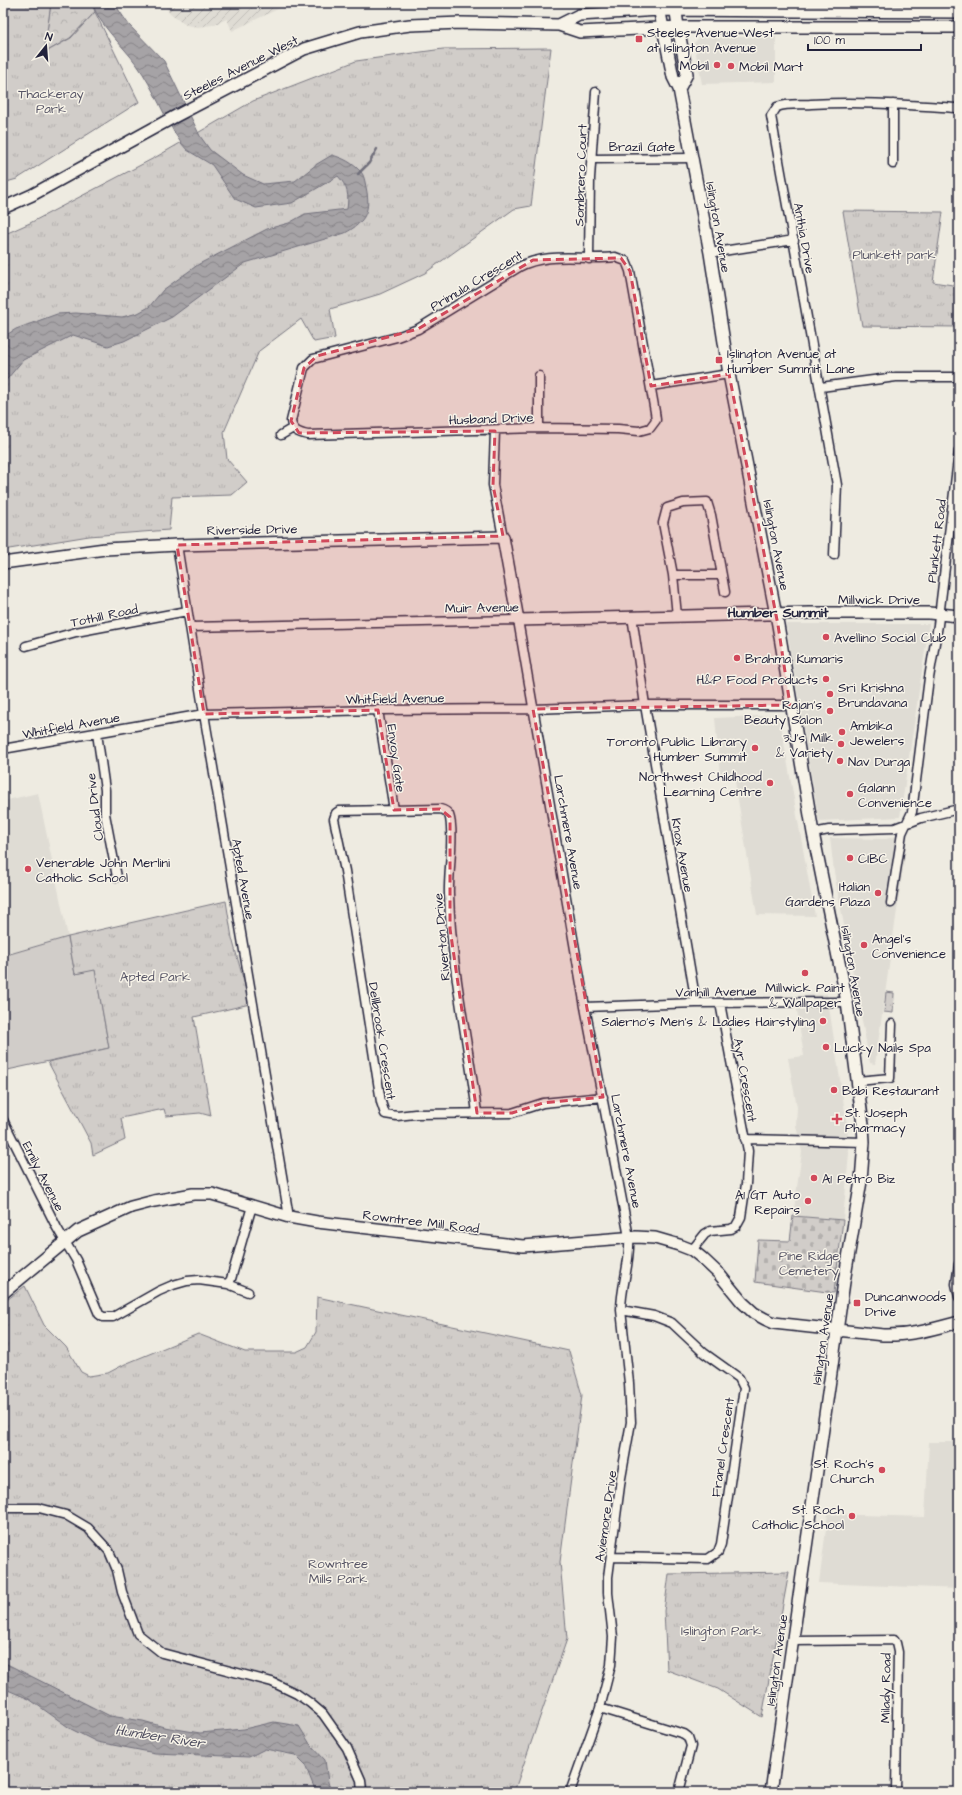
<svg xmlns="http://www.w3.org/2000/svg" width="962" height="1795" font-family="'Architects Daughter',sans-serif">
<defs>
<pattern id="industrial-furrows" width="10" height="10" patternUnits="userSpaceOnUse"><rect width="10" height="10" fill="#dfdcd4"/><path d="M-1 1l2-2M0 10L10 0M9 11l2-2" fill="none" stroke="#bfbcb7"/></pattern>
<pattern id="forest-crowns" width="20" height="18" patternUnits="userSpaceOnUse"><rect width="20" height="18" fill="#d1cdc9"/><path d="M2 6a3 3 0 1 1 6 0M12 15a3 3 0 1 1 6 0" fill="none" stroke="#b3b0ae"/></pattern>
<pattern id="cemetery-stones" width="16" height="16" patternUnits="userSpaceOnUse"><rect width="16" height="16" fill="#d1cdc9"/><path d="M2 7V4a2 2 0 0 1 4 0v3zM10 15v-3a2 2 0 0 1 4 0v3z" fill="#b3b0ae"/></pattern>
<pattern id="park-tufts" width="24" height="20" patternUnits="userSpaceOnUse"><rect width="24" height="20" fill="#d1cdc9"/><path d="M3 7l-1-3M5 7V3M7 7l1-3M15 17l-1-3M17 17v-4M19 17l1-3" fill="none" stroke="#b3b0ae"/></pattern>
<pattern id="water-waves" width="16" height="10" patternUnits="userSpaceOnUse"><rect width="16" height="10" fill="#a6a3a6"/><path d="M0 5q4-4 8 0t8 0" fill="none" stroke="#878488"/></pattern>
</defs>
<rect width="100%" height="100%" fill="#eeebe1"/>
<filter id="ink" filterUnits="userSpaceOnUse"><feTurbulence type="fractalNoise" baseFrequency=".025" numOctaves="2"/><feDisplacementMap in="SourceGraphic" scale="8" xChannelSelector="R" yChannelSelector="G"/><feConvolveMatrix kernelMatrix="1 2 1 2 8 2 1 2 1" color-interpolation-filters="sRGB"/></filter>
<g filter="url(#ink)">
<path fill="#dfdcd4" d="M 700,37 L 776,37 L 776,82 L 702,84 L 694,43 Z
M 786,624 L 929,624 L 900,817 L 819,821 Z
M 779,715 L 815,916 L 757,915 L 734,775 L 720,775 L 715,718 Z
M 38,793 L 68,937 L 3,956 L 3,801 Z
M 908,833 L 875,1064 L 870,1063 L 834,872 L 830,838 L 886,839 Z
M 827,994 L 847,1125 L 849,1153 L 843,1220 L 793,1216 L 802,1152 L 796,1126 L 797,1107 L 788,1058 L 804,1056 L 795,997 Z
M 929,1442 L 959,1442 L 959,1589 L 819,1583 L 828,1514 L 925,1517 Z"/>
<path fill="url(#industrial-furrows)" d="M 163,3 L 294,3 L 294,4 L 280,8 L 232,31 L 227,19 L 213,25 L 198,27 L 186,25 L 170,14 Z"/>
<path fill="#d1cdc9" stroke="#7a7882" d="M 68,937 L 75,974 L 95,969 L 109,1048 L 3,1071 L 3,956 Z"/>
<path fill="url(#forest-crowns)" stroke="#7a7882" d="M 51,3 L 92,3 L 95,12 L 70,38 L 44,53 Z"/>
<path fill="url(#cemetery-stones)" stroke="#7a7882" d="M 793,1216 L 843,1220 L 834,1293 L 755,1282 L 758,1240 L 790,1241 Z"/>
<path fill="url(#park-tufts)" stroke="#7a7882" d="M 3,3 L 51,3 L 44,53 L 71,38 L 95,12 L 139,102 L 17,179 L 3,183 Z
M 551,48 L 531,206 L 514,209 L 425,273 L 380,294 L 330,309 L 335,338 L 314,342 L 301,319 L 259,351 L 224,432 L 227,459 L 247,482 L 232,495 L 172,497 L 169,530 L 89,536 L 3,550 L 3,235 L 30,223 L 156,157 L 253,101 L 356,61 L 443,49 Z
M 843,211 L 943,212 L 933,282 L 959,286 L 959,327 L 862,326 Z
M 226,901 L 232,938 L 250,1004 L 194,1017 L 211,1116 L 200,1113 L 166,1116 L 164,1109 L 121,1118 L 125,1140 L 93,1155 L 91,1143 L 48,1062 L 109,1048 L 95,970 L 75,974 L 68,937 Z
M 886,992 L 894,993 L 893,1013 L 884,1012 Z
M 25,1286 L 44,1325 L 66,1347 L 81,1372 L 89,1376 L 108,1373 L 125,1364 L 198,1334 L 245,1352 L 296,1352 L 307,1347 L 316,1332 L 317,1297 L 569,1351 L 582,1395 L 560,1562 L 567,1639 L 514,1792 L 3,1792 L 3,1303 Z
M 789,1572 L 762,1717 L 718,1689 L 667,1670 L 664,1611 L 669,1574 Z"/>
<path fill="url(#water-waves)" stroke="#716f7b" d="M 92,3 L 114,3 L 129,25 L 164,61 L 200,136 L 210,150 L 243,175 L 263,184 L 295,181 L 317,164 L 332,155 C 343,158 353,163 361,172 C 364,175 365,182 366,187 C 371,210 366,222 345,233 L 245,263 L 172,317 L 124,341 L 108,346 L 73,335 L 23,360 L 3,384 L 3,337 L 16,329 L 57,314 L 76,313 L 122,317 L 138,313 L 149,307 L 163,290 L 199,264 L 267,229 L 289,223 L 305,214 L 347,209 C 349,195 348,187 338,176 L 292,203 L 256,208 L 235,199 L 212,165 L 187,150 L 181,143 C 164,118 154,88 137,65 C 122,44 101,28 92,3 Z
M 3,411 L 6,418 L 3,459 Z
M 3,1662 L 110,1716 L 143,1721 L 164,1727 L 200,1733 L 244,1729 L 274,1722 L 299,1726 L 310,1744 L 325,1760 L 328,1782 L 331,1792 L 316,1792 L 305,1765 L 295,1755 L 265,1749 L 249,1757 L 155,1753 L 97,1742 L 71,1729 L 29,1699 L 3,1688 Z"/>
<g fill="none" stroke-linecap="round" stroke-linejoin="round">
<path stroke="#716f7b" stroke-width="2.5" d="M 358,174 L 369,163 L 377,149"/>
<defs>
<path id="street" d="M 592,159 L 692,158
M 893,164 L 893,104
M 710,253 L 794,240
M 615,257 L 626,261 L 630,271 L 655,412 L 656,420 L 650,428 L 639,431 L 618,429 L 539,428 L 308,435 C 299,433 292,431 291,421 L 304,368 L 313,359 L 397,337 L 418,329 L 519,267 C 548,251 584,261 615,257 Z
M 589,259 L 590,178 L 596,92
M 539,376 L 539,428
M 651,386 L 729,374
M 821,387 L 896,377 L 959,377
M 495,431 L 493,485 L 503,537
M 281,435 L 293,428
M 177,545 L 204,714 L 289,1217
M 834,555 L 837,485 L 771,116 L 777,107 C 788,103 799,105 811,104 C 860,101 910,105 959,108
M 673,575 L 722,575
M 632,616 L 645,705 L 696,1003
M 677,616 L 673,575 L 663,523 L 667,508 L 683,503 L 707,502 L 711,515 L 725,592
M 190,627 L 518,620 L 585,1007 L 629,1237 C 631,1262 621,1285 621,1310 L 629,1383 L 631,1422 L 621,1478 L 608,1577 L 608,1593 L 613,1637 L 611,1665 L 600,1708 L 570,1792
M 26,646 L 76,632 L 187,611
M 378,710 L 394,810
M 97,733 L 105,790 L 105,814 L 117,877
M 3,749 L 204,714 L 378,710 L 533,709 L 645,705 L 790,705
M 813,833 L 829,830 L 895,828 L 921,818 L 959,809
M 891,903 L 902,833 L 912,812 L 929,678 L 938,625 L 959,451
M 585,1007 L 696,1003 L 847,1002
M 857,1081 L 890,1078 L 892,1024
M 477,1113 C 468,1040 451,968 449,894 C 448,876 455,830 449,815 C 447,811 444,810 440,809 L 339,811 L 336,813 L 334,819 L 345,871 L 381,1102 L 385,1114 L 397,1116 L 415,1114 L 512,1113 L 543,1103 L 603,1097
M 3,1120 L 57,1228 L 76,1260 L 99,1314 L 103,1317 L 113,1317 L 159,1291 L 173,1285 L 187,1281 L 199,1280 L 228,1284 L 248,1292
M 745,1139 L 864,1142
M 692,1250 L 705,1234 L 710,1231 L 731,1229 L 736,1226 L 741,1217 L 746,1184 L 748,1151 L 720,1003
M 959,1264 L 956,1284 L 959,1297
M 228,1284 L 231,1279 L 252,1206
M 3,1508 L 39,1508 L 66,1515 L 88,1528 L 109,1551 L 117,1570 L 122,1592 L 138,1634 L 162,1653 L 272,1682 L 297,1694 L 310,1703 L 323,1714 L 347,1748 L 361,1780 L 362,1792
M 611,1557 L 708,1559 L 718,1552 L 721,1544 L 744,1388 L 739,1378 L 704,1353 L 672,1323 L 654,1316 L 621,1310
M 793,1641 L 894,1640 L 896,1643 L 898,1652 L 896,1792
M 600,1708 L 684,1734 L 688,1737 L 691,1746 L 679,1792"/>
<path id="secondary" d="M 658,3 L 673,77 L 679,89 L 710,253 L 729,374 L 778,625 L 813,833 L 847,1002 L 863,1125 L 864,1142 L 861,1181 L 844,1282 L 771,1792
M 675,4 L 678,27 L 687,74 L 679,89
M 559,25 L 579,15 L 659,10 L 959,12
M 3,208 L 32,195 L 174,117 L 304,49 L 360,32 L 410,25 L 461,23 L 559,25 L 580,32 L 678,27 L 959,27
M 3,563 L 105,549 L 177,545 L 503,537 L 518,620 L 810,613 L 929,613 L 959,616
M 3,1293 L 78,1231 L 131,1207 L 154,1201 L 193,1194 L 212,1194 L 289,1217 L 317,1222 L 523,1246 L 636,1237 L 655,1238 L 679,1245 L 692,1250 L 702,1258 L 719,1274 L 742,1302 L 754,1313 L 765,1319 L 774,1323 L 883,1335 C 910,1336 933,1329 959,1322"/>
</defs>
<use href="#street" stroke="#22223b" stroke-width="11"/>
<use href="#secondary" stroke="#22223b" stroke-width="14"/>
<use href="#street" stroke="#f7f3e8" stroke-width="8"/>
<use href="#secondary" stroke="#f7f3e8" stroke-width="11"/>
</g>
</g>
<path fill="#d1495b" fill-opacity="0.2" stroke="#d1495b" stroke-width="3" stroke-dasharray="8 5" stroke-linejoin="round" d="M 621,258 L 630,271 L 651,386 L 729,374 L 778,625 L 790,705 L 533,709 L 603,1097 L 543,1103 L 512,1113 L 477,1113 L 450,929 L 450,817 L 440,809 L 394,810 L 378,710 L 204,714 L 177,545 L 503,536 L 493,485 L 495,431 L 299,433 L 291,421 L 304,368 L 317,356 L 418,329 L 533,260 Z"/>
<g fill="#d1495b" stroke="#f7f3e8" stroke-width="1.5">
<rect x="635" y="35" width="8" height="8" rx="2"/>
<circle cx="717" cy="65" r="4"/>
<circle cx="731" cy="66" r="4"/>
<rect x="715" y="356" width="8" height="8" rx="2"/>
<circle cx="826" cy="637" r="4"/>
<circle cx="737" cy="658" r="4"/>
<circle cx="826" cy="679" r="4"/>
<circle cx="830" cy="694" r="4"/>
<circle cx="830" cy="711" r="4"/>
<circle cx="842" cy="732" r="4"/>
<circle cx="841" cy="744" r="4"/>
<circle cx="755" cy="748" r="4"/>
<circle cx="840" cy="761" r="4"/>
<circle cx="770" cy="783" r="4"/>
<circle cx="850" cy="794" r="4"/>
<circle cx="850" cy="858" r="4"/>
<circle cx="28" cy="869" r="4"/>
<circle cx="878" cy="893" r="4"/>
<circle cx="864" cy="945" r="4"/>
<circle cx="805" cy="973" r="4"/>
<circle cx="823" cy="1021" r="4"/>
<circle cx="826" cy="1047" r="4"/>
<circle cx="834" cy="1090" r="4"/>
<path d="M835 1113h4v4h4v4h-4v4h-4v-4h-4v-4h4z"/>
<circle cx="814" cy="1178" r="4"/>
<circle cx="808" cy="1201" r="4"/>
<rect x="853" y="1299" width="8" height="8" rx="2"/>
<circle cx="882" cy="1470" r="4"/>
<circle cx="852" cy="1516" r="4"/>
</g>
<g text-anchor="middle" stroke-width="3" stroke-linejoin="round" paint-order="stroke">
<g font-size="13" fill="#22223b" stroke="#f7f3e8" text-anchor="start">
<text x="647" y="37">Steeles Avenue West<tspan x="647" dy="15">at Islington Avenue</tspan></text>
<text x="709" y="70" text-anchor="end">Mobil</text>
<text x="739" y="71">Mobil Mart</text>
<text x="727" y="358">Islington Avenue at<tspan x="727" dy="15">Humber Summit Lane</tspan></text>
<text x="834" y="642">Avellino Social Club</text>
<text x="745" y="663">Brahma Kumaris</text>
<text x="818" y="684" text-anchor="end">H&amp;P Food Products</text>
<text x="838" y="692">Sri Krishna<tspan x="838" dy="15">Brundavana</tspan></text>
<text x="822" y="709" text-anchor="end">Rajan's<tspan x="822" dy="15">Beauty Salon</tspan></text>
<text x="850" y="730">Ambika<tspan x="850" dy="15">Jewelers</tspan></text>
<text x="833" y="742" text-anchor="end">3J's Milk<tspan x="833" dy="15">&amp; Variety</tspan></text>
<text x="747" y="746" text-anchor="end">Toronto Public Library<tspan x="747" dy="15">- Humber Summit</tspan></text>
<text x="848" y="766">Nav Durga</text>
<text x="762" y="781" text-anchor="end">Northwest Childhood<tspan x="762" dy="15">Learning Centre</tspan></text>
<text x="858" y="792">Galann<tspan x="858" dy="15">Convenience</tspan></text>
<text x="858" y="863">CIBC</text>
<text x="36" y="867">Venerable John Merlini<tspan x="36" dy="15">Catholic School</tspan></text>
<text x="870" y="891" text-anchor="end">Italian<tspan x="870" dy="15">Gardens Plaza</tspan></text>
<text x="872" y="943">Angel's<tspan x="872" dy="15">Convenience</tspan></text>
<text x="805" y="992" text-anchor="middle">Millwick Paint<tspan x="805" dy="15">&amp; Wallpaper</tspan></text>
<text x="815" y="1026" text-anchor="end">Salerno's Men's &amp; Ladies Hairstyling</text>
<text x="834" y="1052">Lucky Nails Spa</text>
<text x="842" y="1095">Babi Restaurant</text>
<text x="845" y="1117">St. Joseph<tspan x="845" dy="15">Pharmacy</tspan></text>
<text x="822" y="1183">A1 Petro Biz</text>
<text x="800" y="1199" text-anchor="end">A1 GT Auto<tspan x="800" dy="15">Repairs</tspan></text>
<text x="865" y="1301">Duncanwoods<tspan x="865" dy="15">Drive</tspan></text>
<text x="874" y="1468" text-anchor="end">St. Roch's<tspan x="874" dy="15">Church</tspan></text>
<text x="844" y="1514" text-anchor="end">St. Roch<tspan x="844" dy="15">Catholic School</tspan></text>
</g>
<g font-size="13" fill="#22223b" stroke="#f7f3e8">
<text transform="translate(240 67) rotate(-27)" y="5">Steeles Avenue West</text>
<text x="642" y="151">Brazil Gate</text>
<text transform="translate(580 175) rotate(-88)" y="5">Sombrero Court</text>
<text transform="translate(719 227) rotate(80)" y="5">Islington Avenue</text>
<text transform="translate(805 238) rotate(80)" y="5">Anthia Drive</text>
<text transform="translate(476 280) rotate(-31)" y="5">Primula Crescent</text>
<text transform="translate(491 418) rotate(-2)" y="5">Husband Drive</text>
<text transform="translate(252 529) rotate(-1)" y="5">Riverside Drive</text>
<text transform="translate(936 541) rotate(-83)" y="5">Plunkett Road</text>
<text transform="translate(777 545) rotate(79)" y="5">Islington Avenue</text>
<text x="879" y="604">Millwick Drive</text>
<text transform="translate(482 607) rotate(-1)" y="5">Muir Avenue</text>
<text transform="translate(104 615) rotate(-12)" y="5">Tothill Road</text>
<text transform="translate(395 698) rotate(-1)" y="5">Whitfield Avenue</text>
<text transform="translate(71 725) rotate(-10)" y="5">Whitfield Avenue</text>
<text transform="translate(397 758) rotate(82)" y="5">Envoy Gate</text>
<text transform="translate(94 807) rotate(-97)" y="5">Cloud Drive</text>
<text transform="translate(569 832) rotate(80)" y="5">Larchmere Avenue</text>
<text transform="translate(683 855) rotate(80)" y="5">Knox Avenue</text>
<text transform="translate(244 879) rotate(80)" y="5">Apted Avenue</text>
<text transform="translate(441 937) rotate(-95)" y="5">Riverton Drive</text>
<text transform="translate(854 971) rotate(80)" y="5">Islington Avenue</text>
<text transform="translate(716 991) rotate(-1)" y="5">Vanhill Avenue</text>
<text transform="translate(383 1041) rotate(81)" y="5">Dellbrook Crescent</text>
<text transform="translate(746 1080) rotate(80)" y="5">Ayr Crescent</text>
<text transform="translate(627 1151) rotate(79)" y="5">Larchmere Avenue</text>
<text transform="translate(44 1176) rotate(63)" y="5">Emily Avenue</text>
<text transform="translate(421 1221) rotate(7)" y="5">Rowntree Mill Road</text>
<text transform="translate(822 1339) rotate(-82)" y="5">Islington Avenue</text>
<text transform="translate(722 1447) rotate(-82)" y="5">Franel Crescent</text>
<text transform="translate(605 1516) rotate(-82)" y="5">Aviemore Drive</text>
<text transform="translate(776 1660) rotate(-82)" y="5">Islington Avenue</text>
<text transform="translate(885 1688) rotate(-89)" y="5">Milady Road</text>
</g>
<g font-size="13" fill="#575566" stroke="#f7f3e8">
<text x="51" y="98">Thackeray<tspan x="51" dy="15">Park</tspan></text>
<text x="894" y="259">Plunkett park</text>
<text x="155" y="981">Apted Park</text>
<text x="809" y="1260">Pine Ridge<tspan x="809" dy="15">Cemetery</tspan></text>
<text x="338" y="1568">Rowntree<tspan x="338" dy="15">Mills Park</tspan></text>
<text x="721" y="1635">Islington Park</text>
</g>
<g font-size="14" font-weight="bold" fill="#22223b" stroke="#f7f3e8">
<text x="778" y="617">Humber Summit</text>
</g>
<g font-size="14" font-style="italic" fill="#504f60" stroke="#f7f3e8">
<text transform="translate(160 1736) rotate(9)" y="5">Humber River</text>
</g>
</g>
<rect width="962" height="1795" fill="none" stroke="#f7f3e8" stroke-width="16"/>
<rect x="8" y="8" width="946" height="1779" fill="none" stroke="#22223b" stroke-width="1.5" filter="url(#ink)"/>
<g transform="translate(46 46) rotate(17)" stroke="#f7f3e8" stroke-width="3" paint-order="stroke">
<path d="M0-3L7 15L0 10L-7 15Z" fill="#22223b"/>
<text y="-6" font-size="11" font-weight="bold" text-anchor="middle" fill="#22223b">N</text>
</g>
<path d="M808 44v6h113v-6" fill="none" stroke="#22223b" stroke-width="2"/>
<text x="814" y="44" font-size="12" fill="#22223b" stroke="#f7f3e8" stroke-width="3" paint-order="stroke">100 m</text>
</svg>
